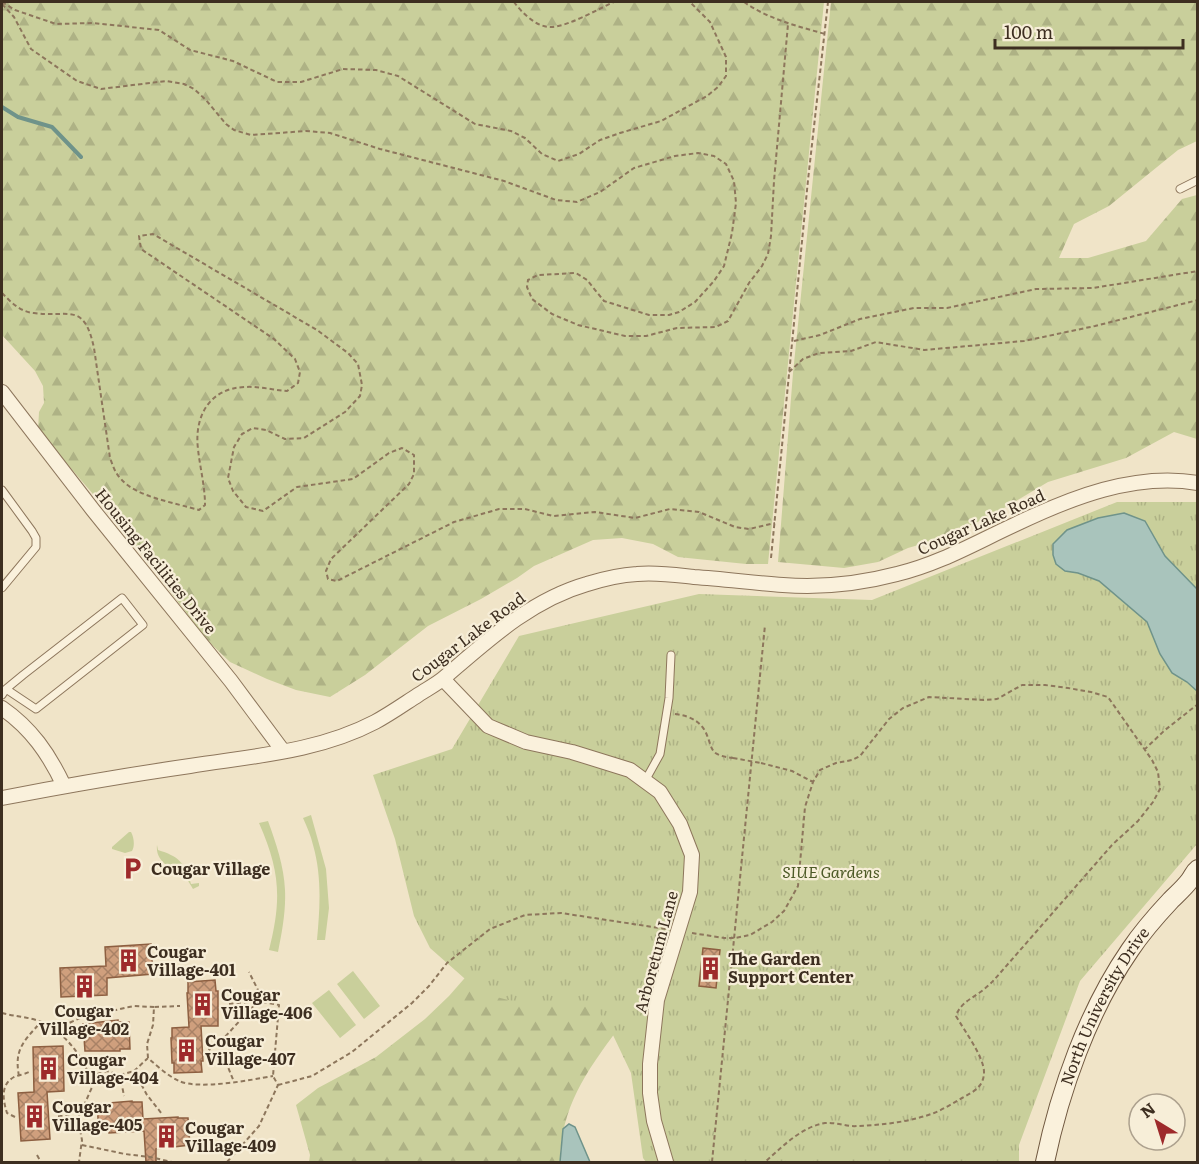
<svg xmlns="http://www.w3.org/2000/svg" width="1199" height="1164" font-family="Literata,serif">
<defs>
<pattern id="forest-firs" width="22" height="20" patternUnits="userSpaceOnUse" patternTransform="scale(1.5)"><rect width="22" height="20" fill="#c9cf9b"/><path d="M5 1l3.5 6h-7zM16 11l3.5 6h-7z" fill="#aeb285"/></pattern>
<pattern id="park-tufts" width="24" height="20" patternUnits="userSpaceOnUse" patternTransform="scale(1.5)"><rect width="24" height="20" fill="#c9cf9b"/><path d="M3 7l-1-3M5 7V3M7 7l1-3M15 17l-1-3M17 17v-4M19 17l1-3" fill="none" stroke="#aeb285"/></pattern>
<pattern id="building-cross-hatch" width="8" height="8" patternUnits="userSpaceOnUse" patternTransform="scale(1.5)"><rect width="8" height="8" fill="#cf9f7d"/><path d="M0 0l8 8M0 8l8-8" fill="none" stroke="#a98266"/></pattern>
</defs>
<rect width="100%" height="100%" fill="#f0e4c8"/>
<path fill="#c9cf9b" d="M 311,815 L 326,869 L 329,908 L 325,940 L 317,940 C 320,908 322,876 313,845 C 311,836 307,827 303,818 Z
M 268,821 C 276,843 284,866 285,890 C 286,911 282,932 278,952 L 269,950 C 282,899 280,871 259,823 Z
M 129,832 L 131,832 C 134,837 135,846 132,851 L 125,853 L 112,849 L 112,847 Z
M 157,845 L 158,850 C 178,856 186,863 191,884 L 199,883 L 199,886 L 193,889 C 190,884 188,880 184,877 C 173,868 155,863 157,845 Z
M 353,971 L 380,1006 L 364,1019 L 337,984 Z
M 329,990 L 356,1025 L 340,1038 L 312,1003 Z"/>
<path fill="url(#forest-firs)" d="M 2,2 L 824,2 L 768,564 L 746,564 L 678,557 L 653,544 L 622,538 L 593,540 L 534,566 L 517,578 L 481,599 L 428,626 L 365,675 L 330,697 L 296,690 L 267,679 L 230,662 L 206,639 L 123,529 L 38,430 L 39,412 L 44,403 L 43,386 L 35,371 L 2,335 Z
M 831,2 L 1197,2 L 1197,141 L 1178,150 L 1109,206 L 1074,224 L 1059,258 L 1088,258 L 1146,241 L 1182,199 L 1197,195 L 1197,439 L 1174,432 L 1126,458 L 1048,482 L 994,514 L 946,537 L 908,548 L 878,562 L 844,568 L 778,562 L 793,373 Z
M 534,928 L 618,1029 C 586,1072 561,1107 560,1162 L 309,1162 L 310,1155 L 296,1105 L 318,1088 L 376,1057 L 425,1019 L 449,996 L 477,964 Z"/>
<path fill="url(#park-tufts)" d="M 1117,502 L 1197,502 L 1197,844 L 1080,981 L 1019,1145 L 1019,1162 L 646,1162 L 643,1158 L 631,1073 L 612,1033 L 596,1007 L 527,1005 L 481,993 L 430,948 L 414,916 L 395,839 L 373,775 L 452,749 L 519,636 L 699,594 L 872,600 Z"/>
<path fill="#a9c4bc" stroke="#6f938a" stroke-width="1.5" d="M 1124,513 L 1145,521 L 1165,556 L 1197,589 L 1197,691 L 1187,682 L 1172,673 L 1160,654 L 1147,622 L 1099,581 L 1078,573 L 1065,571 L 1056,564 L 1053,555 L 1053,544 L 1067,530 L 1098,518 Z
M 569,1124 L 575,1127 L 590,1162 L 560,1162 L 563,1129 Z"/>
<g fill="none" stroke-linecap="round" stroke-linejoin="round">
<path stroke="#6f938a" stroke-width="4" d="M 2,107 L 18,117 L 52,127 L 81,157"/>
</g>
<path fill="url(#building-cross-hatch)" stroke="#8d5f41" stroke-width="1.5" d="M 151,944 L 153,974 L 107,978 L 107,995 L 61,997 L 60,968 L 106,966 L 105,947 Z
M 703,948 L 720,950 L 716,988 L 699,986 Z
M 215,980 L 216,991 L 218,991 L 218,1026 L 201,1026 L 203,1061 L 201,1061 L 202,1072 L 174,1073 L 174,1063 L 172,1063 L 171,1038 L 172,1038 L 172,1028 L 189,1027 L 187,993 L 188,993 L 188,982 Z
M 118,1020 L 118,1022 L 129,1022 L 130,1049 L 120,1049 L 120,1051 L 85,1051 L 83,1024 Z
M 63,1046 L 64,1091 L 47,1092 L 50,1139 L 21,1141 L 18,1093 L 34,1092 L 33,1047 Z
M 132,1101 L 132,1102 L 142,1102 L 143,1119 L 178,1117 L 178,1118 L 188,1118 L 190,1145 L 156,1149 L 156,1162 L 146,1162 L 144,1131 L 109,1133 L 109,1131 L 99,1132 L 97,1104 Z"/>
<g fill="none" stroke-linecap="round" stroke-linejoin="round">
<defs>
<path id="service" d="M 1180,189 L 1198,180
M 2,490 L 32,531 L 36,538 L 36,547 L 2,588
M 2,695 L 6,689 L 23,675 L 122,598 L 143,625 L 36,709 L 6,689
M 645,781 L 660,754 L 669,698 L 671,655"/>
<path id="minor" d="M 2,392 L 93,510 L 231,681 L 283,751
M 443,679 L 488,726 L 526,742 L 572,752 L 630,770 L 660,792 L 680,824 L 692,855 L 690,892 L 657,1000 L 650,1064 L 650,1093 L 654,1121 L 666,1162
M 2,708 C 31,728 49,754 64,786
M 2,798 C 64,786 127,775 190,766 C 252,756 318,752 375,722 C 390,714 404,704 418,695 C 427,689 437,684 445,677 C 488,640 531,600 587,584 C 603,579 621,575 637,574 C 656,572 676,575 694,577 C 724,579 754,583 783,585 C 823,588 859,584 897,574 C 939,564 975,543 1014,525 C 1070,498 1135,472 1198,483"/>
<g id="secondary">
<path id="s1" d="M 1045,1162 C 1060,1090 1088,1011 1130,950 C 1142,932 1156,916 1171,900 C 1177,894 1185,887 1190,880 C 1193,876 1194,872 1198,869"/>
</g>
</defs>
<use href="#service" stroke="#8d765c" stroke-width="9"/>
<use href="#minor" stroke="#8d765c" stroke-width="16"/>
<use href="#secondary" stroke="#6f573f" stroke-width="20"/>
<path stroke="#8d765c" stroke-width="2" stroke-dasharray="4.5 3" stroke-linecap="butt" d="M 2,2 L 15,10 L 56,24 L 93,23 L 159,30 L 190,50 L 233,61 L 277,82 L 301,82 L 343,69 L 376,70 L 398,76 L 475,124 L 511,131 L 525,138 L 542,154 L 558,161 L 579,154 L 600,140 L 620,133 L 661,121 L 707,96 L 718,87 L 726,76 L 726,57 L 710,22 L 690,2
M 514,2 C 522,13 537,28 552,27 C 569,26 598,9 614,2
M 744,2 C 768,19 797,26 825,34
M 2,4 L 14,17 L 31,49 L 77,81 L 101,89 L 166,81 L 184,84 L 194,89 L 206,100 L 226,124 L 234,130 L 251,135 L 306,131 L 330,133 L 380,149 L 504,181 L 556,200 L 577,202 L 600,192 L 634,168 L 675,156 L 698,153 L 714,156 L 726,164 L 734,181 L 736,203 L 732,233 L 724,266 L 714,281 L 695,302 L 679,312 L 669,315 L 649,315 L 604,301 L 587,280 L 576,273 L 538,275 L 528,280 L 527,287 L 532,299 L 552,314 L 578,325 L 625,336 L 646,336 L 677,328 L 716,327 L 728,321 L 749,283 L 762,266 L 768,254 L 771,236 L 774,181 L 788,24
M 2,293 C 11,302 20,312 34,313 C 69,318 84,301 94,348 L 110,458 C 113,466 115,473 121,479 C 136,497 176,503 199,510 L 205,505 C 205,486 200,468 198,449 C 194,417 209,388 245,387 C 258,386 273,390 287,391 L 298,383 L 300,372 L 295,359 L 274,339 L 141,249 L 139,236 L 153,234 L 317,330 L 348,353 L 358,364 L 362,385 L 360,396 L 345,412 L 304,438 L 285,439 L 266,430 L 253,428 L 242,434 L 234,447 L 228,478 L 233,491 L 246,507 L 263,511 L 297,487 L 353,479 L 389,453 L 402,448 L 414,455 L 414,474 L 409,484 L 331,559 L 326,571 L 328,579 L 337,581 L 454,522 L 499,509 L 525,509 L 553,516 L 595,512 L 635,518 L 670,509 L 699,512 L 735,527 L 749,529 L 775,523
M 794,341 L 820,335 L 860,319 L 914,308 L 947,308 L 1036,289 L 1093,288 L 1198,271
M 789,372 L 803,359 L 819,353 L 851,351 L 876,342 L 924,350 L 1024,341 L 1095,326 L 1198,300
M 771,558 L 808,180 L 828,2
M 675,714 C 691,716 703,722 708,738 C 710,743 711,748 714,752 C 719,756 726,757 733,758
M 1144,750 L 1165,730 L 1198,704
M 761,763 L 792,771 L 813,782
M 692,933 L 724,938 L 735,938 L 750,935 L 772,922 L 784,911 L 798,886 L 805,807 L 813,782 L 820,770 L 836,763 L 852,760 L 860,756 L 889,719 L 903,708 L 929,697 L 984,700 L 997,699 L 1022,685 L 1045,685 L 1068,688 L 1091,692 L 1108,697 L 1152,760 L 1158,772 L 1160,789 L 1153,802 L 1138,821 L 1112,845 L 994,980 C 990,984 985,989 979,993 C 969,1000 960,1004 956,1016 C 964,1030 984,1057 984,1072 C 984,1087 973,1092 962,1098 C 953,1103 944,1109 934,1113 C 910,1122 882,1125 857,1126 C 847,1127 836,1122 825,1123 C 801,1127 782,1147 765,1162
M 229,1004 L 258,1001 L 259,992 L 249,972
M 2,1013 C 13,1016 28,1017 39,1021 C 66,1032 84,1058 93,1085 L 78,1119 L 82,1140 L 79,1162
M 56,1029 L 80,1018 L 129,1007 L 134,1006 L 154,1007
M 148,1058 L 147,1044 L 153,1025 L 154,1007 L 180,1006
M 134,1071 L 148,1058 C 157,1066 168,1076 179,1081 C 199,1090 251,1080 273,1076
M 120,1075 L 134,1071 L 147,1095 L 162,1114
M 19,1076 C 14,1050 23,1042 40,1023
M 90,1076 L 107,1071 L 120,1075 L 124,1096
M 278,1085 L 312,1076 L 352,1052 L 412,1003 L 429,986 L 447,963 L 490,929 L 525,915 L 561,913 L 666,929
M 58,1116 L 66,1116 L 78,1119
M 15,1117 L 7,1113 C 3,1100 0,1085 14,1077 C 19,1075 25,1074 29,1072
M 82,1145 L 125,1154 L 150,1157 L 172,1162
M 37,1155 L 41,1162
M 227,1162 L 259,1126 L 278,1085 L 273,1076 L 279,1005 L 258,1001 L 223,1039 L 209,1049 L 228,1067 L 234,1082
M 712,1162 L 765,625"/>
<use href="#service" stroke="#faf1dc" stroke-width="7"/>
<use href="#minor" stroke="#faf1dc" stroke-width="14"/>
<use href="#secondary" stroke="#faf1dc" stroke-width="18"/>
<path stroke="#8d765c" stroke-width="2" stroke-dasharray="4.5 3" stroke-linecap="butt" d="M 733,758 L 761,763"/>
</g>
<defs>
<symbol id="parking-bare" viewBox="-9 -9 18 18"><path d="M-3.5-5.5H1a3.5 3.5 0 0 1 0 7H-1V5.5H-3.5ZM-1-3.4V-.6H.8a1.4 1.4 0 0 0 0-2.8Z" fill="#9e2a2b" stroke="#f7eed8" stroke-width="2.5" paint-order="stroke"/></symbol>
<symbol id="building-bare" viewBox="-9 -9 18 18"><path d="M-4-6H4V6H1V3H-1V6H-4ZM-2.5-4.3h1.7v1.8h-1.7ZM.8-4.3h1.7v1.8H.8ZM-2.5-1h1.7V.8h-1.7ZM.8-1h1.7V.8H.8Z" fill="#9e2a2b" stroke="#f7eed8" stroke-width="2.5" paint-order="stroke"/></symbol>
</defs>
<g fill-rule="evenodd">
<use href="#parking-bare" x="116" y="852" width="33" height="33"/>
<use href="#building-bare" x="112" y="944" width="33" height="33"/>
<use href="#building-bare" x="694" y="952" width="33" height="33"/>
<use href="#building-bare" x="68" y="970" width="33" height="33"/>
<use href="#building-bare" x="186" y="988" width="33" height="33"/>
<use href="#building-bare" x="170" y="1034" width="33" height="33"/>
<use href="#building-bare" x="32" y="1052" width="33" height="33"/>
<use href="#building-bare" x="18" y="1100" width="33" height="33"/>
<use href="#building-bare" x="150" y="1120" width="33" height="33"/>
</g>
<g text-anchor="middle" stroke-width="4.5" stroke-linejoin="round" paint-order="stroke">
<g font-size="16" fill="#3d2e20" stroke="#f7eed8">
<text transform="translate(981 522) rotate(-24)" y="6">Cougar Lake Road</text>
<text transform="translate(156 561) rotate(51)" y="6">Housing Facilities Drive</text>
<text transform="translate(468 637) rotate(-37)" y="6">Cougar Lake Road</text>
<text transform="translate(656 952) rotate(-75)" y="6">Arboretum Lane</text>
<text dy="6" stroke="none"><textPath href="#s1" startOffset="168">North University Drive</textPath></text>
</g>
<g font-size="16" font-weight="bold" fill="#3d2e20" stroke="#f7eed8" text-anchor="start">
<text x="151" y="875">Cougar Village</text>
<text x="147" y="958">Cougar<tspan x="147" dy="18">Village-401</tspan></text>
<text x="728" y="965">The Garden<tspan x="728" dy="18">Support Center</tspan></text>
<text x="221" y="1001">Cougar<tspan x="221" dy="18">Village-406</tspan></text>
<text x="84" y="1017" text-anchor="middle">Cougar<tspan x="84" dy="18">Village-402</tspan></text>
<text x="205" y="1047">Cougar<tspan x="205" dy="18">Village-407</tspan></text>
<text x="67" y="1066">Cougar<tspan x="67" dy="18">Village-404</tspan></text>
<text x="52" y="1113">Cougar<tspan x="52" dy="18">Village-405</tspan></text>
<text x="185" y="1134">Cougar<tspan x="185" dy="18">Village-409</tspan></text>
</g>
<g font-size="16" font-style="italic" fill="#4d5a26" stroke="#f7eed8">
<text x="831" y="878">SIUE Gardens</text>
</g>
</g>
<rect width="1199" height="1164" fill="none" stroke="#3d2e20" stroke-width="6"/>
<g transform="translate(1157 1122) rotate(322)"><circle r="28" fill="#f7eed8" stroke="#ada18e" stroke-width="1.5"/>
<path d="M0-4.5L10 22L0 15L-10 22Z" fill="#9e2a2b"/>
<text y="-9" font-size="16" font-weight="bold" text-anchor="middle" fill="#3d2e20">N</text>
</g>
<path d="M995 39v9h188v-9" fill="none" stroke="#3d2e20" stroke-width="3"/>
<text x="1004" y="39" font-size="18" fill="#3d2e20" stroke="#f7eed8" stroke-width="4.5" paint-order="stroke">100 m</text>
</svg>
